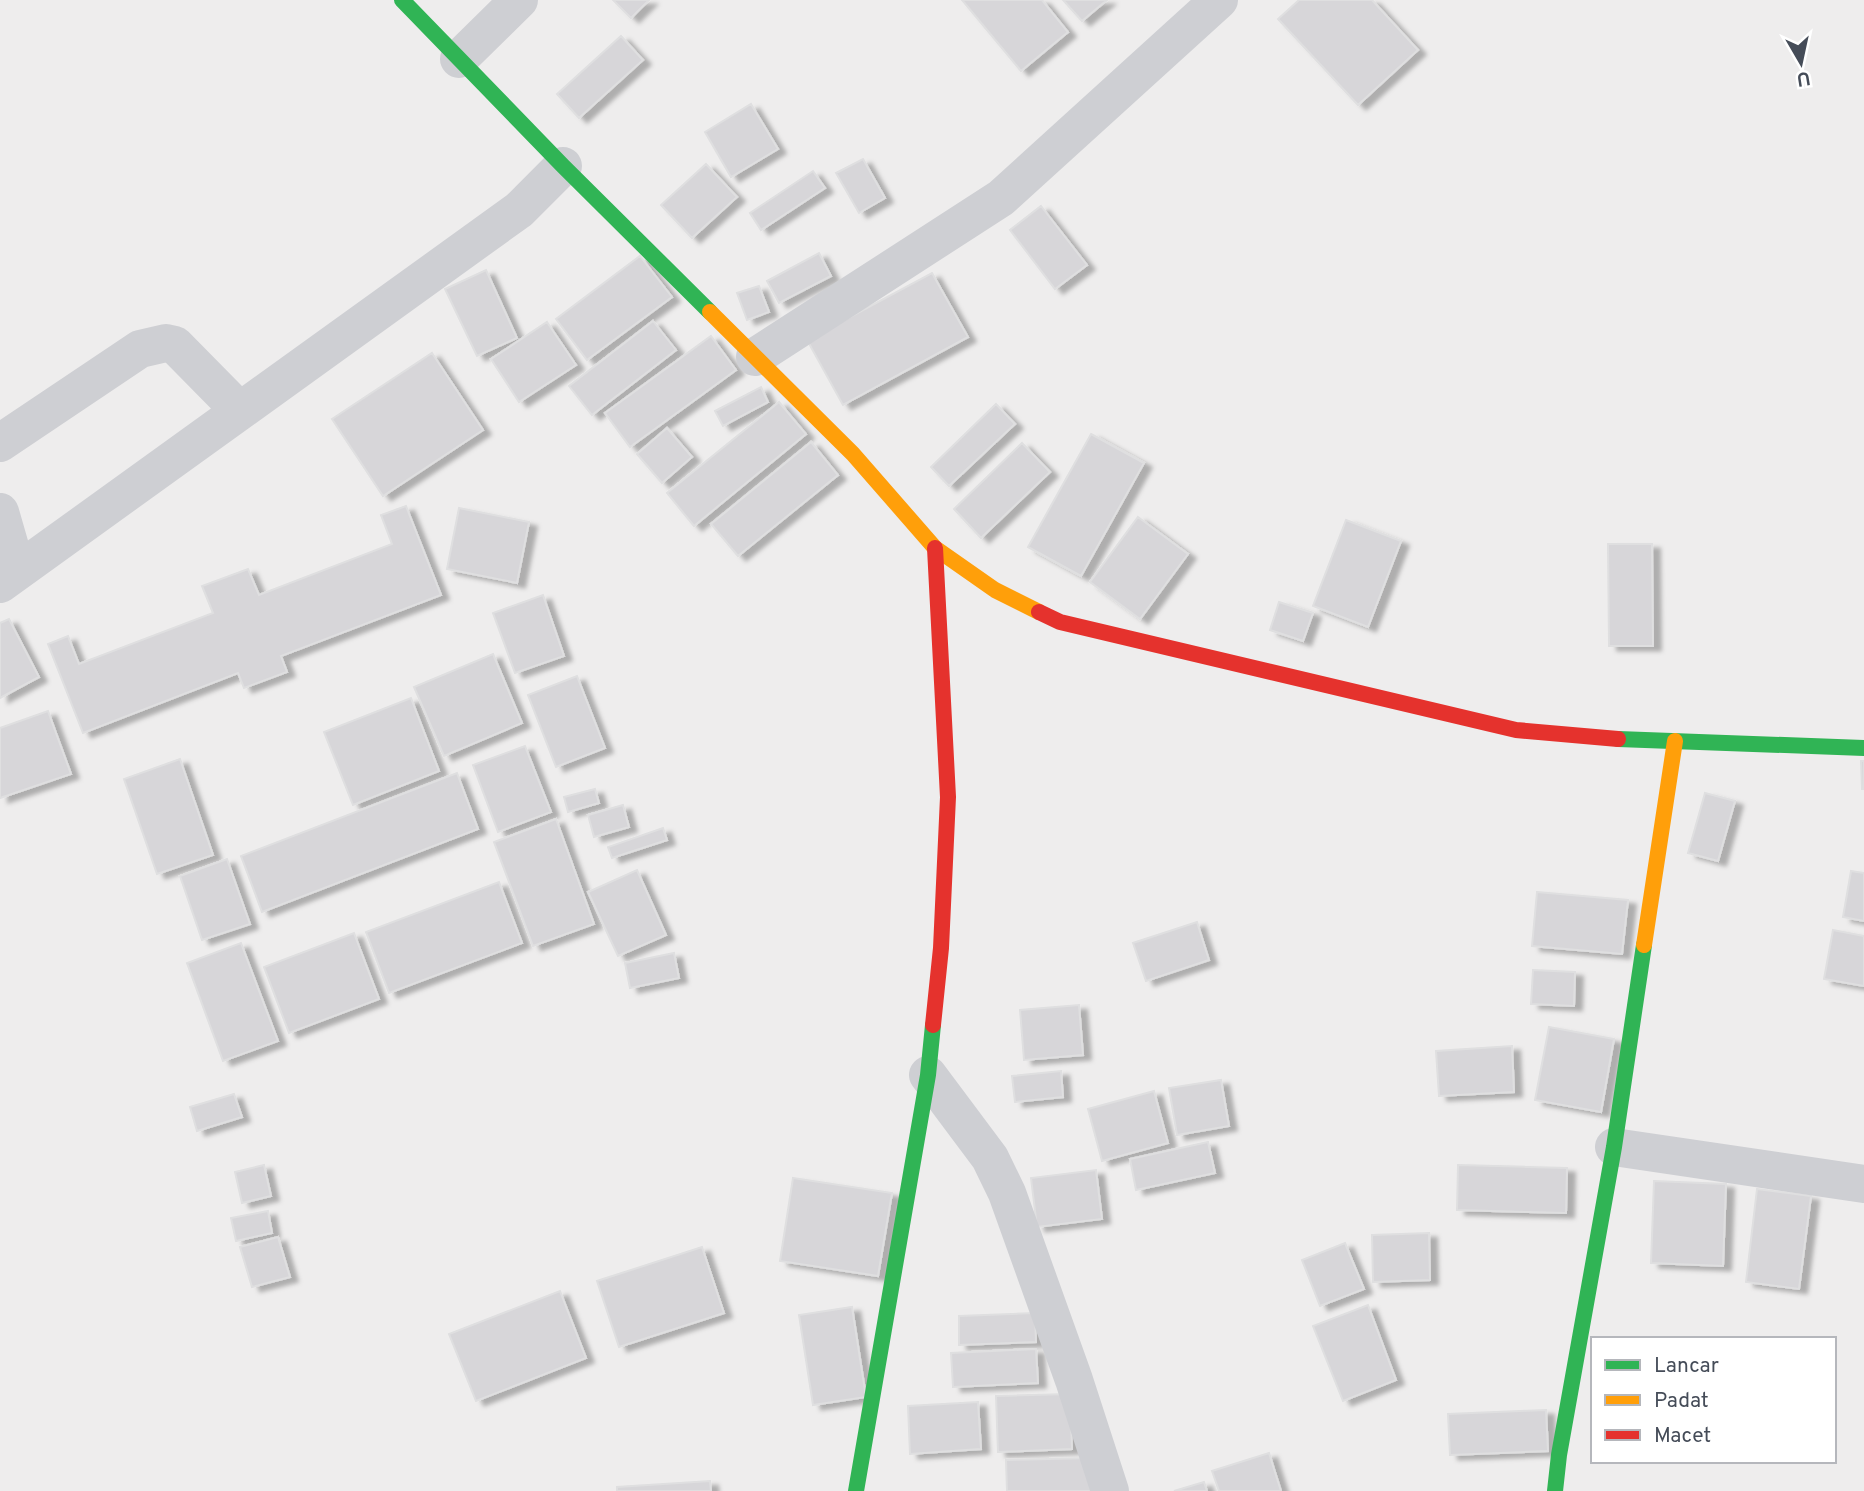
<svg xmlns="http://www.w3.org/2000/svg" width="1864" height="1491" font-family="Overpass,sans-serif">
<defs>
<filter id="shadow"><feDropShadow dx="8" dy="4.5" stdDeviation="2" flood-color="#0004"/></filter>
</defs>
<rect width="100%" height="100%" fill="#eeeded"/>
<path fill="#d7d6d9" stroke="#dfdfe0" stroke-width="2" filter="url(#shadow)" d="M 613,0 L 649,0 L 631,18 Z
M 962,0 L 1042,0 L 1068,32 L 1021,71 Z
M 1063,0 L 1107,0 L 1082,21 Z
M 1299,0 L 1372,0 L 1418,50 L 1358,105 L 1278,19 Z
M 621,36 L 643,60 L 579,118 L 557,94 Z
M 751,104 L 778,149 L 731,177 L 705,132 Z
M 863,159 L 885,198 L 859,213 L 836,173 Z
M 706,164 L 737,197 L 692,238 L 661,205 Z
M 813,171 L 825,188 L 761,230 L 750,213 Z
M 1041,206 L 1087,265 L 1055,289 L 1010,230 Z
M 819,253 L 831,276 L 779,303 L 767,281 Z
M 640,256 L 672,297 L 587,360 L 556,319 Z
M 486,270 L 517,338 L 477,356 L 445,289 Z
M 932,273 L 968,337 L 843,405 L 807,340 Z
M 759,286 L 769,312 L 747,320 L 737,293 Z
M 653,321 L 676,350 L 592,415 L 569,386 Z
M 547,322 L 576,365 L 519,402 L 491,359 Z
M 711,336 L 736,370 L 630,447 L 605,413 Z
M 432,353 L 483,430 L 383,496 L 332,419 Z
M 761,387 L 768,402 L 723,426 L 715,411 Z
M 779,402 L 806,434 L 694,526 L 667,493 Z
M 996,404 L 1015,424 L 949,486 L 931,467 Z
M 667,428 L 692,457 L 662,483 L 637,454 Z
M 1091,434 L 1144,463 L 1081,576 L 1028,547 Z
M 811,442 L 838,475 L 738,556 L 711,524 Z
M 1022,443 L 1050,472 L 981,538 L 954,509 Z
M 406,506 L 441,595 L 281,656 L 287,672 L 244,688 L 238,673 L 83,733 L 48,644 L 68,636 L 79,664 L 213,613 L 202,586 L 248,569 L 259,595 L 392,544 L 381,515 Z
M 459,508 L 529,522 L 517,583 L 447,569 Z
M 1138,517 L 1188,554 L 1140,619 L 1090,582 Z
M 1346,520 L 1401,541 L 1368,627 L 1313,606 Z
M 1608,544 L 1652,544 L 1653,646 L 1609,646 Z
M 543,595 L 564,656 L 515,673 L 493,613 Z
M 1279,602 L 1313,613 L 1303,641 L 1270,630 Z
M 9,619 L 39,677 L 0,698 L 0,623 Z
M 493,654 L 522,723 L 444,756 L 414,687 Z
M 577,676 L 605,748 L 556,767 L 528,695 Z
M 411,698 L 439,771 L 353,805 L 324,732 Z
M 48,711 L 71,774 L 0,798 L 0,728 Z
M 525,746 L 551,812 L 498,832 L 473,765 Z
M 180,759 L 213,855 L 157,874 L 124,779 Z
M 1861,761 L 1864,761 L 1864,789 L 1862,789 Z
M 457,773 L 478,829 L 262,912 L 241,856 Z
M 595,789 L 599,803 L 568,812 L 564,797 Z
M 1705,793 L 1735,801 L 1718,861 L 1688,853 Z
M 623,805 L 629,827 L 594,837 L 588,815 Z
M 556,819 L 594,924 L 533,946 L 494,842 Z
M 663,828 L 667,840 L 612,858 L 608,847 Z
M 227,859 L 250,924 L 202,940 L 180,876 Z
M 637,870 L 666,935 L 618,956 L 588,892 Z
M 1851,871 L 1864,873 L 1864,921 L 1843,917 Z
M 499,882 L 522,943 L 389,993 L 366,932 Z
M 1537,892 L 1628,900 L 1622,954 L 1532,946 Z
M 1197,922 L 1209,960 L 1146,981 L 1133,943 Z
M 1833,930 L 1864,936 L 1864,986 L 1824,979 Z
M 354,933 L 379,999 L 289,1033 L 264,967 Z
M 241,943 L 278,1041 L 223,1061 L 187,963 Z
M 674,953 L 679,978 L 630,988 L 625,963 Z
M 1533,970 L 1575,972 L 1574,1006 L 1531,1004 Z
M 1079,1005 L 1083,1055 L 1024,1060 L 1020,1010 Z
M 1549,1027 L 1614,1039 L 1601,1112 L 1535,1100 Z
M 1512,1046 L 1514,1092 L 1439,1096 L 1436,1051 Z
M 1061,1071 L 1063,1097 L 1015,1102 L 1012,1076 Z
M 1221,1080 L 1229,1126 L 1177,1135 L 1169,1088 Z
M 1154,1091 L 1168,1143 L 1102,1161 L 1088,1109 Z
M 234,1094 L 242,1117 L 197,1131 L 190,1107 Z
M 1208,1142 L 1215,1173 L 1136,1190 L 1130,1159 Z
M 264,1165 L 271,1196 L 242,1203 L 235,1172 Z
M 1458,1165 L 1567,1168 L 1566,1213 L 1457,1210 Z
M 1096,1170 L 1102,1219 L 1037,1227 L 1031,1178 Z
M 793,1178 L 892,1193 L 878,1276 L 780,1261 Z
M 1654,1181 L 1726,1184 L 1723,1266 L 1651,1263 Z
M 1757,1189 L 1811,1196 L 1799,1289 L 1746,1282 Z
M 268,1211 L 272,1233 L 236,1241 L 231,1218 Z
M 1429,1233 L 1430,1280 L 1373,1282 L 1372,1235 Z
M 278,1237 L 290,1277 L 252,1287 L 240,1247 Z
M 1345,1243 L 1364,1289 L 1320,1306 L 1302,1260 Z
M 702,1247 L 724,1313 L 619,1347 L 597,1281 Z
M 560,1291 L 586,1358 L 476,1401 L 449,1334 Z
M 1368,1305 L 1396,1380 L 1343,1401 L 1313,1326 Z
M 852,1307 L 866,1397 L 813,1405 L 799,1315 Z
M 1035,1313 L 1036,1342 L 959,1345 L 959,1316 Z
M 1036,1349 L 1038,1383 L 953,1387 L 951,1353 Z
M 1070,1394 L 1072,1449 L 998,1452 L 996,1396 Z
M 978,1402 L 981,1449 L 910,1454 L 908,1406 Z
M 1546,1410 L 1548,1451 L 1450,1455 L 1448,1414 Z
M 1269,1453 L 1281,1491 L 1219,1491 L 1212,1471 Z
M 1092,1458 L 1092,1491 L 1007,1491 L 1006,1460 Z
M 710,1481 L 711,1491 L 617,1491 L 617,1487 Z
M 1204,1482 L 1207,1491 L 1174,1491 Z"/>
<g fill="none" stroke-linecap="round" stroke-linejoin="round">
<path stroke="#cecfd3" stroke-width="38" d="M 459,59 L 519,0
M 755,357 L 1001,198 L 1219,0
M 0,443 L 140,349 L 166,343 L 175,345 L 240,411
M 0,512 L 17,571
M 0,584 L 519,210 L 563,166
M 928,1075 L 990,1158 L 1007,1193 L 1074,1380 L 1110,1491
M 1614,1147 L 1864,1184"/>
<path stroke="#30b455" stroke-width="16" d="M 402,0 L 563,166 L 710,312
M 1618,739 L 1864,748
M 856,1491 L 928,1075 L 933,1025
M 1555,1491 L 1559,1455 L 1614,1147 L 1644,945"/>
<path stroke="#ff9f0a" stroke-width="16" d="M 710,312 L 853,454 L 935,548 L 995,590 L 1039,612
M 1644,945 L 1675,741"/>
<path stroke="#e5322d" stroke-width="16" d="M 1039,612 L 1060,622 L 1516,730 L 1618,739
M 933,1025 L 941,948 L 948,797 L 935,548"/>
</g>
<rect x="1591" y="1337" width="245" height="126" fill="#ffffff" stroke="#b5b7bc" stroke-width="2"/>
<rect x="1605" y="1360" width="35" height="10" fill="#30b455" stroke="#b5b7bc" stroke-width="2"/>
<text x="1654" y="1372" font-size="21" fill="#454c58">Lancar</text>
<rect x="1605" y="1395" width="35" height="10" fill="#ff9f0a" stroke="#b5b7bc" stroke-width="2"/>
<text x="1654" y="1407" font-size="21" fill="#454c58">Padat</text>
<rect x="1605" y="1430" width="35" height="10" fill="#e5322d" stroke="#b5b7bc" stroke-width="2"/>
<text x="1654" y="1442" font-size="21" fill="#454c58">Macet</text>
<g transform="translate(1801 63) rotate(171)" stroke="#ffffff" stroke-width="5" paint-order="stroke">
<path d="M0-5L12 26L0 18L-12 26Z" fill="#454c58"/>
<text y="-10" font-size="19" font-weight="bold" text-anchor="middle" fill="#454c58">U</text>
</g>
</svg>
